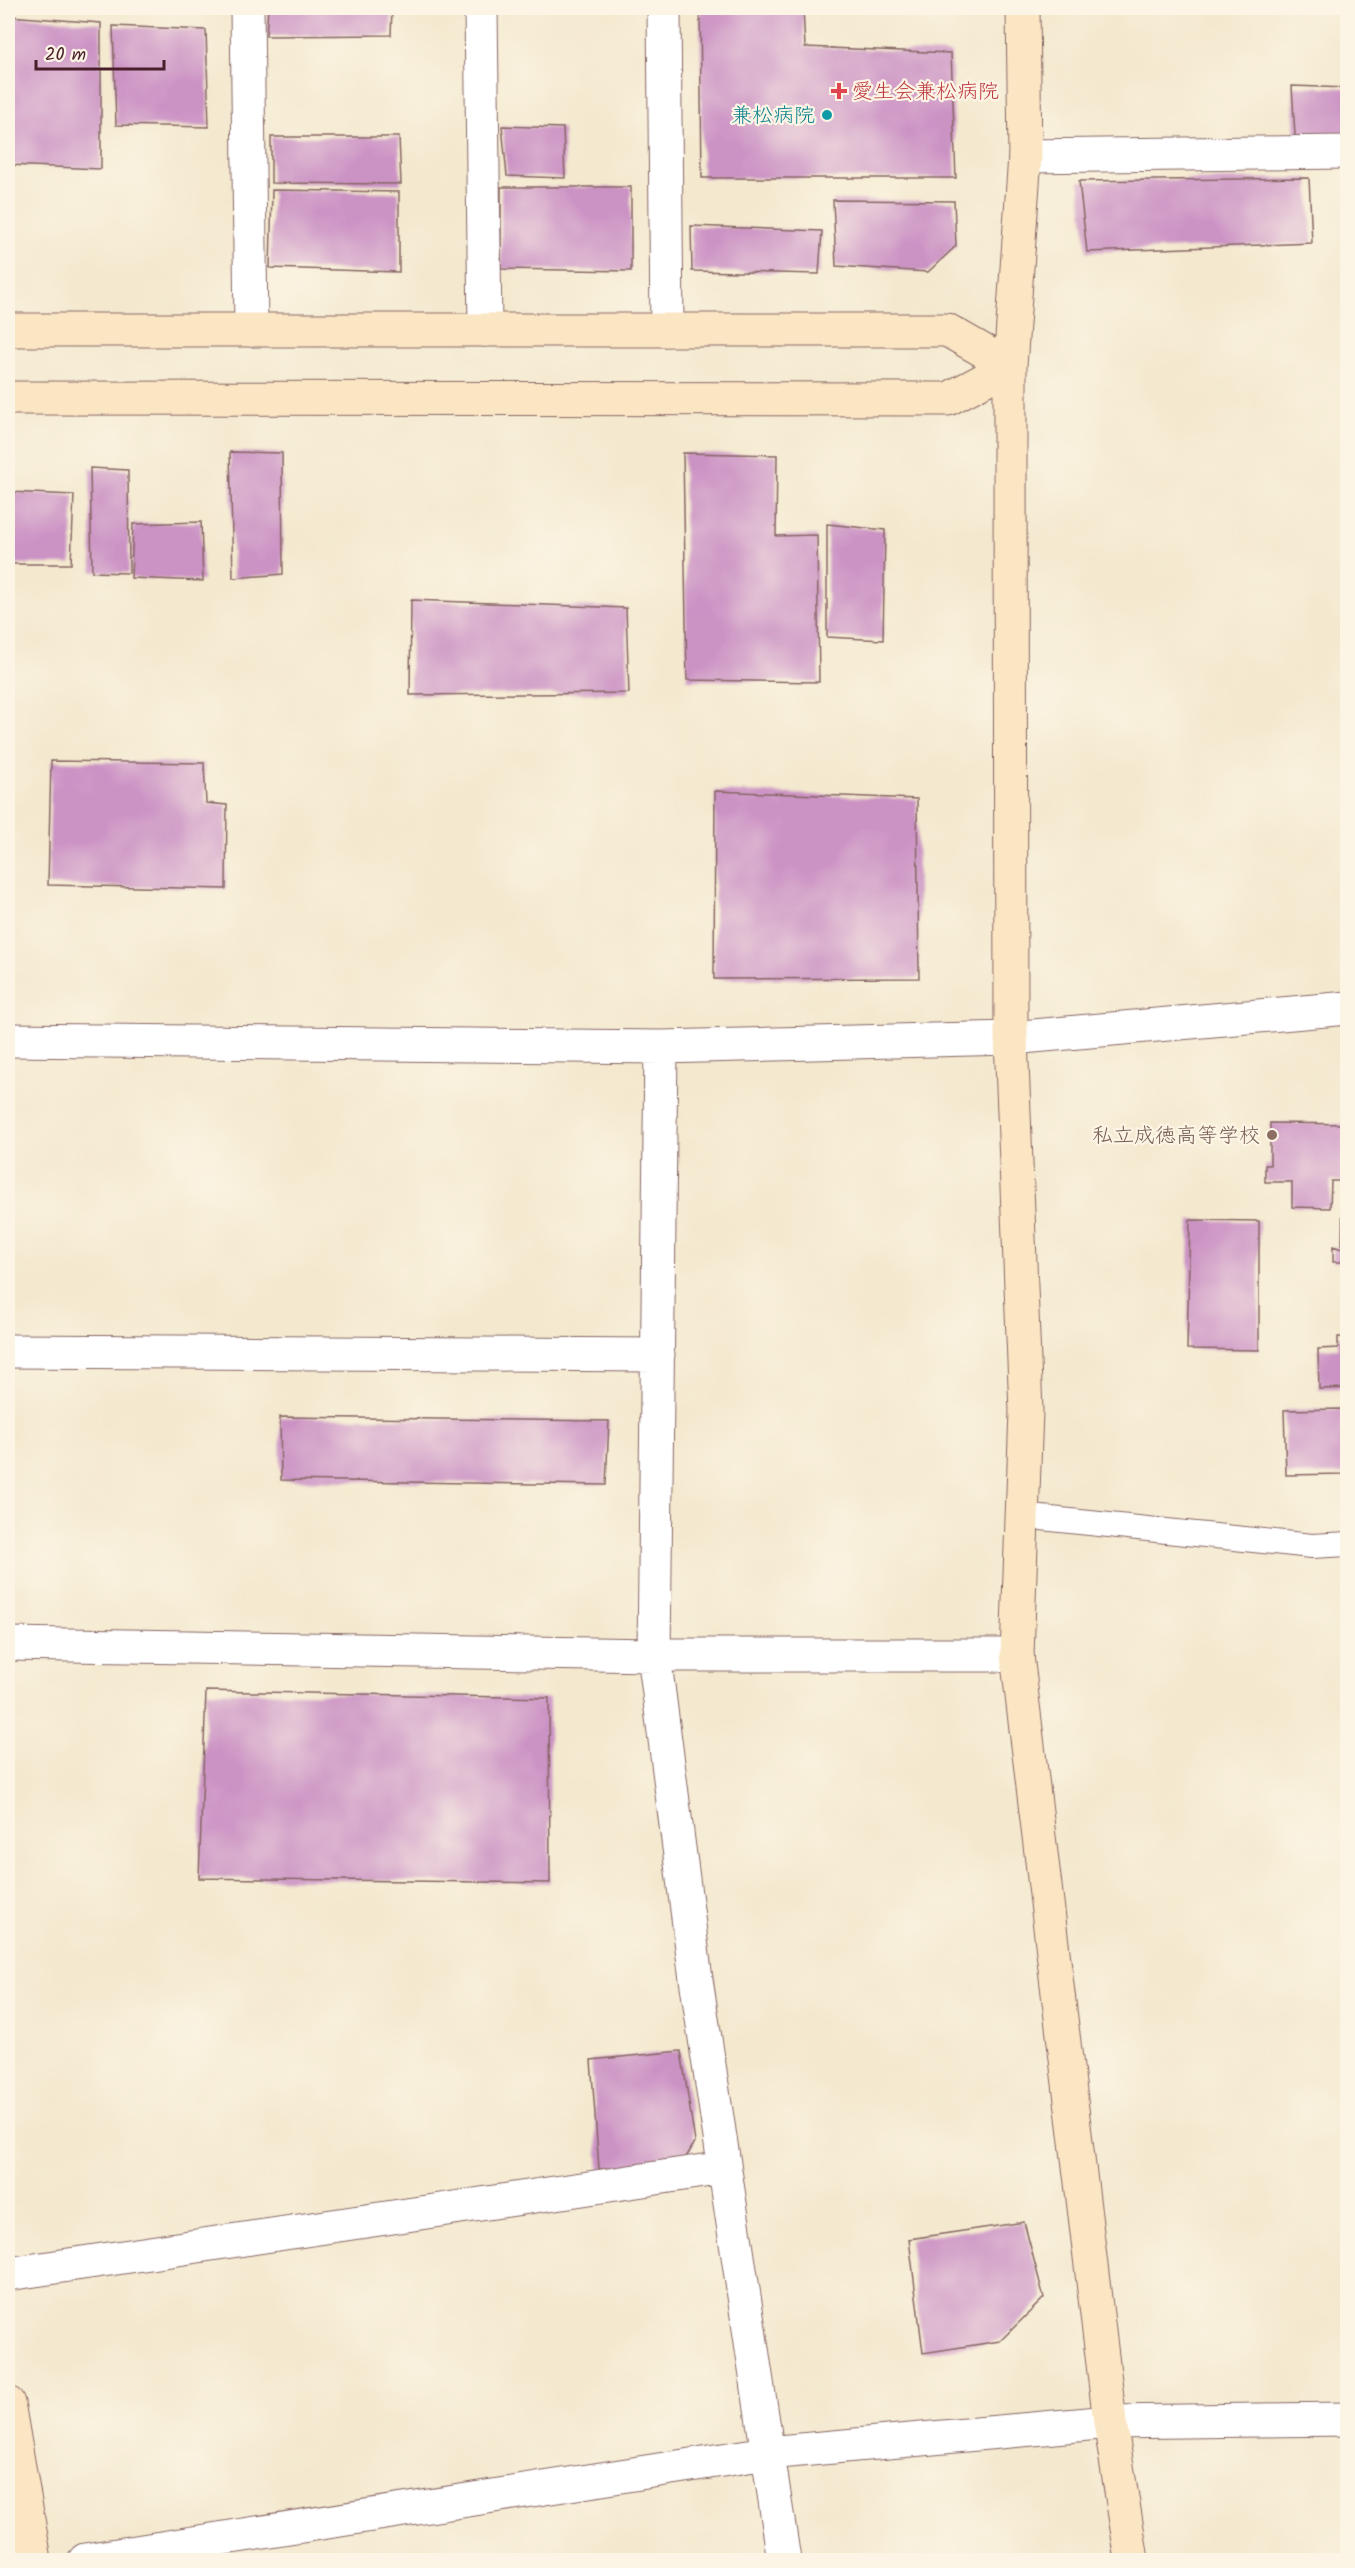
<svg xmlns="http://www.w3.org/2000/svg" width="1355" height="2568" font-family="Kalam,'Klee One',sans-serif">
<rect width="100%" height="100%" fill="#fcf5e5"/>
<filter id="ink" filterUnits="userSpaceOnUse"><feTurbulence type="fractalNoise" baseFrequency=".0167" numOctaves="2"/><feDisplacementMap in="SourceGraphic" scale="12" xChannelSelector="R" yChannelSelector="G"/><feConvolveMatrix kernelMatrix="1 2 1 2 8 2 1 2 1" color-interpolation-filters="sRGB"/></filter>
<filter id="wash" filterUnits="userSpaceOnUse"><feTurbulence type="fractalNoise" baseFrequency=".008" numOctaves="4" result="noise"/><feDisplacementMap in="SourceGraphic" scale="24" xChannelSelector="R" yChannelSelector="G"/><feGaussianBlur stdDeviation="1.35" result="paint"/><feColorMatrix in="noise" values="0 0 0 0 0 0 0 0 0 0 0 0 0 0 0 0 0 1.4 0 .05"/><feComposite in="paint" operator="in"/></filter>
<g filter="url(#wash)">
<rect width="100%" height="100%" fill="#f4e9cf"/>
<g id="blocks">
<path fill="#cb92c4" d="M 268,8 L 392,8 L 391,35 L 266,36 Z
M 700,8 L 803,8 L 805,47 L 951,53 L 956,178 L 702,178 Z
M 8,16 L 101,23 L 101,169 L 8,165 Z
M 113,26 L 206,30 L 209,127 L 116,125 Z
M 1292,86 L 1348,88 L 1348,136 L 1295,136 Z
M 502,126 L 563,128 L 565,178 L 507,176 Z
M 271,137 L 399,137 L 401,184 L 271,183 Z
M 1309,178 L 1312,243 L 1087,252 L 1079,181 Z
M 501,187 L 631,187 L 631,271 L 501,269 Z
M 272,190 L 399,192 L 399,272 L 270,268 Z
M 833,200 L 954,201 L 956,246 L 928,272 L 836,266 Z
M 691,226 L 822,231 L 819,274 L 692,271 Z
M 230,452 L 282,453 L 283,574 L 233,578 Z
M 683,453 L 777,455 L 776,536 L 817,535 L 819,682 L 687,680 Z
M 90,468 L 128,470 L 129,573 L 92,572 Z
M 8,492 L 74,495 L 71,564 L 8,564 Z
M 201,522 L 203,581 L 131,578 L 133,524 Z
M 827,524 L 885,530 L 883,640 L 827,637 Z
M 411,600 L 626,608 L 629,693 L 410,695 Z
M 51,761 L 204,763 L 206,803 L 227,805 L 226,889 L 48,885 Z
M 715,791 L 917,799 L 919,978 L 714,979 Z
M 1270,1123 L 1348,1124 L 1348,1262 L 1333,1262 L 1333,1246 L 1342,1249 L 1343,1181 L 1331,1181 L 1330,1208 L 1292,1207 L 1292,1182 L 1265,1182 L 1265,1165 L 1270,1165 Z
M 1190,1220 L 1259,1221 L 1259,1350 L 1187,1349 Z
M 1338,1337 L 1348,1337 L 1348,1388 L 1319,1389 L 1318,1349 L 1338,1348 Z
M 1342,1409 L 1344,1474 L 1286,1475 L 1284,1410 Z
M 280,1417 L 609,1421 L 606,1485 L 281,1480 Z
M 206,1691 L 549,1698 L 550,1883 L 199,1878 Z
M 681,2051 L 695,2142 L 684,2161 L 599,2169 L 591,2060 Z
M 1024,2222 L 1044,2298 L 1000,2341 L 923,2353 L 909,2239 Z"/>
</g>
</g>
<g filter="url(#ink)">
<use href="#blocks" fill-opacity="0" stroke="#866664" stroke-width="1.5"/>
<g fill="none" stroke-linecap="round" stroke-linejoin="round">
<defs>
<path id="lane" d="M 1022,1516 L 1312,1546 L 1348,1544"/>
<path id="street" d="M 247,8 L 251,330
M 481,8 L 485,330
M 664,8 L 667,330
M 1025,156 L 1348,152
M 8,1040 L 661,1047 L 1011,1038 L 1348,1008
M 661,1047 L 654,1655 L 696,1979 L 784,2560
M 8,1351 L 658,1355
M 8,1644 L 654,1655 L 1017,1655
M 8,2274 L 724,2168
M 85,2560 L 767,2453 L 1110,2422 L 1348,2419"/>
<path id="secondary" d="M 1023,8 L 1025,156 L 1010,366 L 1010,452 L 1011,1038 L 1026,1411 L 1017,1655 L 1110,2422 L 1132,2560
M 8,330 L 947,330 L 1010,366
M 8,398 L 948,399 L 1010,366
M 8,2403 L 35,2560"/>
</defs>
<use href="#lane" stroke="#866664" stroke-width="26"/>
<use href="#street" stroke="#866664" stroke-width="35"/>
<use href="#secondary" stroke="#866664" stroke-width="35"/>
<use href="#lane" stroke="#fff" stroke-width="24"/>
<use href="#street" stroke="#fff" stroke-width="33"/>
<use href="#secondary" stroke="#fbe6c4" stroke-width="33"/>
</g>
</g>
<path fill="#e0444e" stroke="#fcf5e5" stroke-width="2" d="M836 82h6v6h6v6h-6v6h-6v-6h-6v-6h6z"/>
<circle fill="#0f9aa8" stroke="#fcf5e5" stroke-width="2" cx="827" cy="115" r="6"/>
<circle fill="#8d6e63" stroke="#fcf5e5" stroke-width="2" cx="1272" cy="1135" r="6"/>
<g text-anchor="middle" stroke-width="4.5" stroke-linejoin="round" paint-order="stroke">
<g font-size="21" fill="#be3a42" stroke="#fcf5e5" text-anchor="start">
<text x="852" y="98">愛生会兼松病院</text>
</g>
<g font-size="21" fill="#0d838f" stroke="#fcf5e5" text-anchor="end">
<text x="815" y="122">兼松病院</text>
</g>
<g font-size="21" fill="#785e54" stroke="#fcf5e5" text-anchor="end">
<text x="1260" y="1142">私立成徳高等学校</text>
</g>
</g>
<rect width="1355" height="2568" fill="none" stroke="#fcf5e5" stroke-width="30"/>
<path d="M36 60v9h128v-9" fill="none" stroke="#4a1f2b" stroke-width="3"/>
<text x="45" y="60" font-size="18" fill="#4a1f2b" stroke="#fcf5e5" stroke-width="4.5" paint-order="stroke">20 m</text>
</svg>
